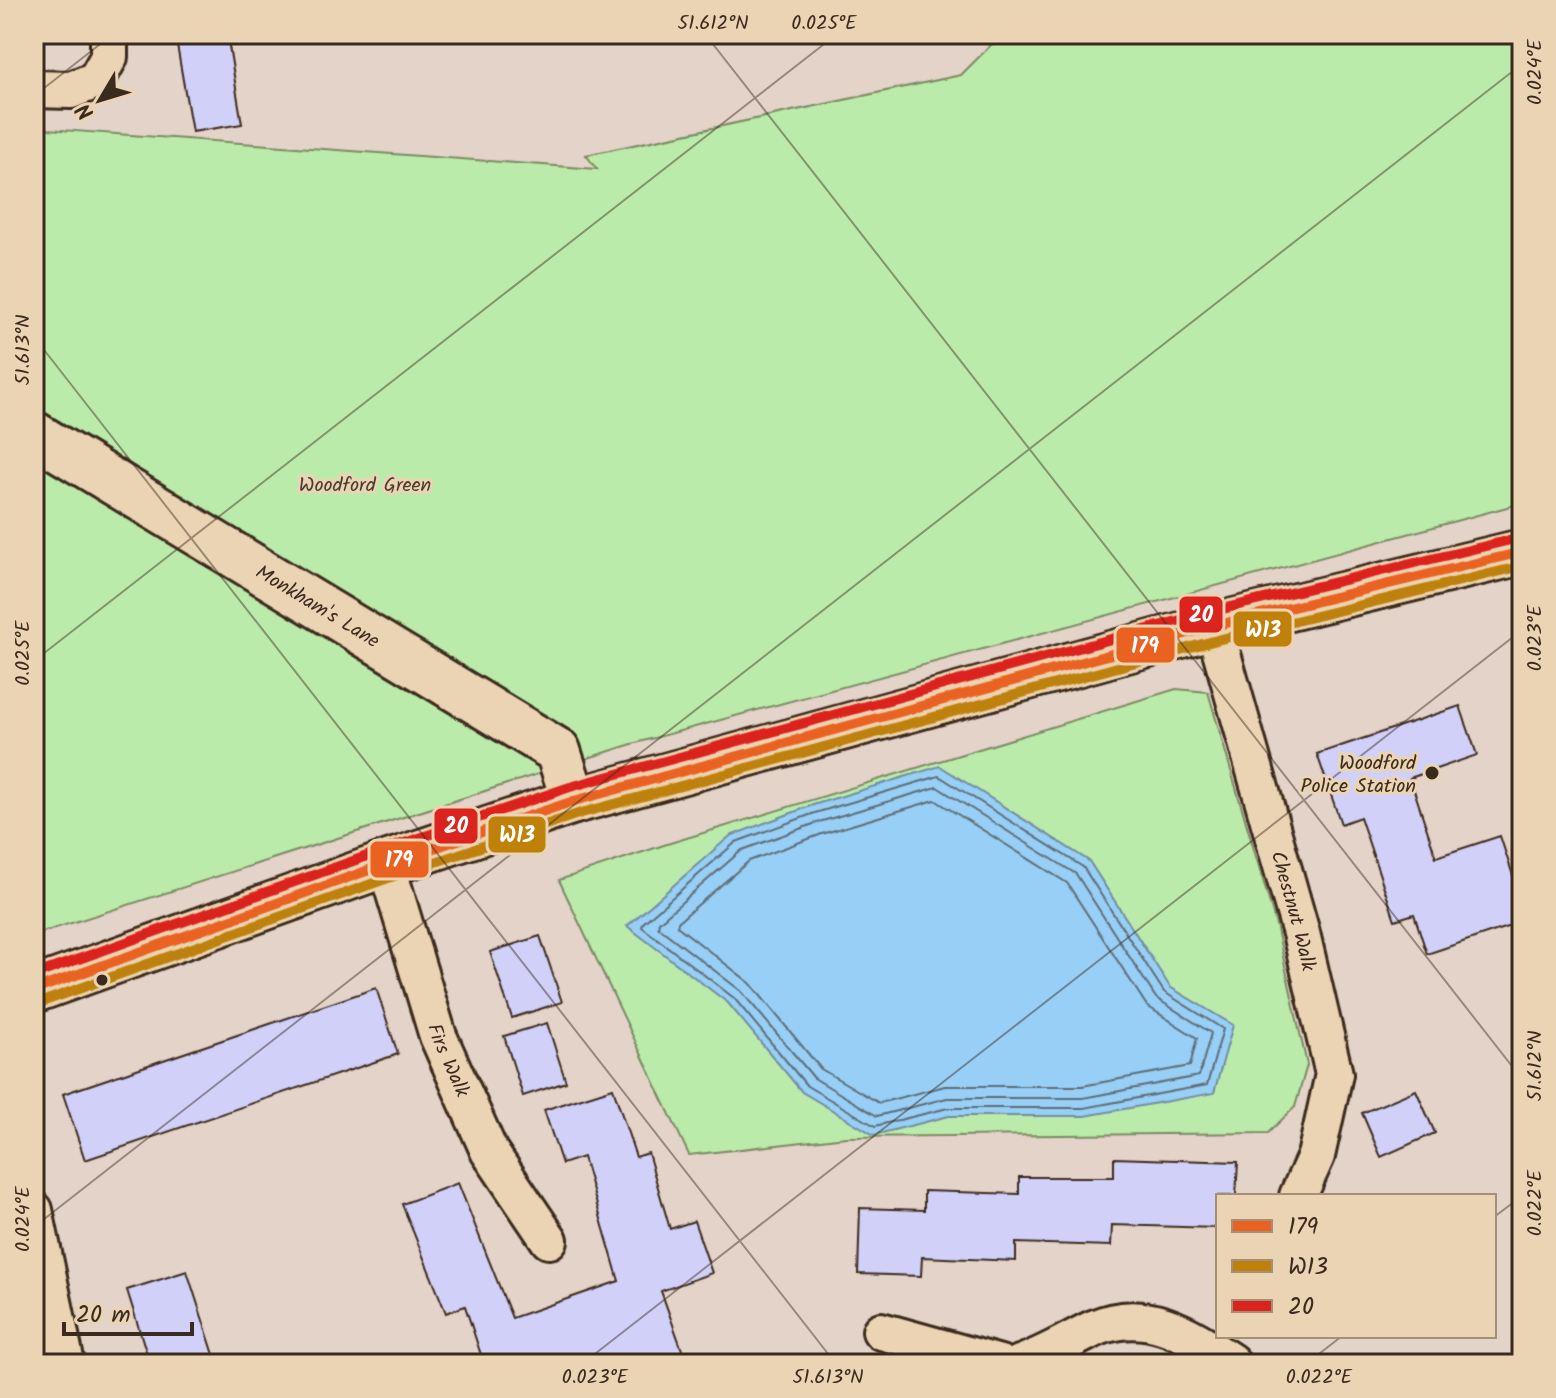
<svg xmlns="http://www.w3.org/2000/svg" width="1556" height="1398" font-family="Kalam,sans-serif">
<rect width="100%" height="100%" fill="#e3d3c8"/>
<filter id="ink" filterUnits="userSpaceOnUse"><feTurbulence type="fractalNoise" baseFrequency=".0125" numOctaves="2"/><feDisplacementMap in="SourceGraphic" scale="16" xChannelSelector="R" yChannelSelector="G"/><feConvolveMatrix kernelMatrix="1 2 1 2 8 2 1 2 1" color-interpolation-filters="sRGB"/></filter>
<g filter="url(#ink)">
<path fill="#bbebaa" stroke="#7b8a64" stroke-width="2" d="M 1002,34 L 1522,34 L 1522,503 L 632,744 L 34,935 L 34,128 L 597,169 L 586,155 L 961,75 Z
M 1176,689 L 1208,692 L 1276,925 L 1307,1065 L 1295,1107 L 1268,1133 L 846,1137 L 689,1155 L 559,880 L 667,844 Z"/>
<path fill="#97cff6" stroke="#728da0" stroke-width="2" d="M 940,766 L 1089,861 L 1170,987 L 1233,1025 L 1214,1093 L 1085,1116 L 949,1116 L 874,1135 L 802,1092 L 728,1003 L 627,926 L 730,836 L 813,805 Z"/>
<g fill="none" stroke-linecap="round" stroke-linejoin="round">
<path stroke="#606c74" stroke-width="2" d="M 939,776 L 1083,867 L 1164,992 L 1223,1029 L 1207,1085 L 1084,1108 L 948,1108 L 875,1126 L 807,1086 L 734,998 L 642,927 L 643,923 L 736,842 L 815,813 Z
M 937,787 L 1076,874 L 1156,998 L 1211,1033 L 1199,1076 L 1083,1098 L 947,1098 L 877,1116 L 814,1078 L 741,991 L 658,927 L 659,922 L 742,850 L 819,822 Z
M 935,800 L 1067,883 L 1147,1006 L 1197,1038 L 1190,1066 L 1082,1086 L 945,1086 L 879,1103 L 821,1069 L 750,983 L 677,926 L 678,922 L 749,861 L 822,834 Z"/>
</g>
<path fill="#d0d0f9" stroke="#3b2a1e" stroke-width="2" d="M 175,34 L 227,34 L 242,124 L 192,132 Z
M 1460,706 L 1477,755 L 1410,778 L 1436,857 L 1500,836 L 1522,903 L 1522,922 L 1427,954 L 1414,914 L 1395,920 L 1360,817 L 1341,824 L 1317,754 Z
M 540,936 L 562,1002 L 512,1018 L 490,952 Z
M 376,988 L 398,1054 L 85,1160 L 63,1094 Z
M 547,1023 L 566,1082 L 523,1096 L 504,1036 Z
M 613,1088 L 636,1157 L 648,1153 L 670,1229 L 694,1221 L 712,1273 L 661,1291 L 687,1364 L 484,1364 L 465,1306 L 446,1313 L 402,1204 L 458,1183 L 512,1318 L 619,1281 L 583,1157 L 562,1164 L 544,1110 Z
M 1416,1090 L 1435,1133 L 1381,1157 L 1362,1113 Z
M 1114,1158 L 1238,1162 L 1236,1196 L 1218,1196 L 1218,1228 L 1112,1225 L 1111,1246 L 1016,1243 L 1016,1261 L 922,1257 L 921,1276 L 858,1274 L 860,1208 L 924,1210 L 924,1191 L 1019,1194 L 1019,1177 L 1114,1177 Z
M 187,1271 L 217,1364 L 150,1364 L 127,1290 Z"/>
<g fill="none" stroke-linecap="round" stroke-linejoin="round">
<defs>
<g id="minor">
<path d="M 34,89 L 71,90 L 96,80 L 109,57 L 109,34"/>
<path id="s1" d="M 1214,626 L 1301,933 L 1334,1074 L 1316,1156 L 1298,1196"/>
<path id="s2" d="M 386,864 L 438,1036 L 489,1151 L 549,1240"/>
<path d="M 34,1210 L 66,1364"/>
<path d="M 881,1331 L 1000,1364"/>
<path d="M 1020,1364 C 1046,1355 1068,1341 1093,1329 C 1145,1305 1188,1334 1231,1362"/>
</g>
<g id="tertiary">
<path id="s3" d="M 34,434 L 558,751 L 574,801"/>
</g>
<path id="primary" d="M 34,990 L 386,864 L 574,801 L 1214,626 L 1522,552"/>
</defs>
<use href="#minor" stroke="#3b2a1e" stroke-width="42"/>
<use href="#tertiary" stroke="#3b2a1e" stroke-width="50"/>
<use href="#primary" stroke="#3b2a1e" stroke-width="50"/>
<use href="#minor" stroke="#ebd4b3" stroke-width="36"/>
<use href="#tertiary" stroke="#ebd4b3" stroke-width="44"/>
<use href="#primary" stroke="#fedd96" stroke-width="44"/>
<defs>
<path id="bus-1" d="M 34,990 L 386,864 L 574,801 L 1214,626 L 1522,552"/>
<path id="bus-2" d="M 39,1003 L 391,877 L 578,814 L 1217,640 L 1522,566"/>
<path id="bus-3" d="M 34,975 L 381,851 L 570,787 L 1210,612 L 1519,538"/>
</defs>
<use href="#bus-1" stroke="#ebd4b3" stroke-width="16"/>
<use href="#bus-2" stroke="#ebd4b3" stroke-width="16"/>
<use href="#bus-3" stroke="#ebd4b3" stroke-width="16"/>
<use href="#bus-1" stroke="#e96222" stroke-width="10"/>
<use href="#bus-2" stroke="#bf8109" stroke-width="10"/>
<use href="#bus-3" stroke="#dc241f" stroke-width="10"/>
</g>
</g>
<path fill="none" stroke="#3b2a1e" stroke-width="2" stroke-opacity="0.45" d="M 705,34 L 1522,1079M 34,96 L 113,34M 34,337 L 836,1364M 34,661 L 837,34M 1494,1217 L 1522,1196M 34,1227 L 1522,64M 582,1364 L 1522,630M 1306,1364 L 1342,1336"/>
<g fill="#3b2a1e" stroke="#ebd4b3" stroke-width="3">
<circle cx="1432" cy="773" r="8"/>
<circle cx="102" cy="980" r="7"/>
</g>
<g text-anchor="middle" stroke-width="6" stroke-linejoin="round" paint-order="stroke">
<g font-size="20" fill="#483d2c" stroke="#ebd4b3">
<text x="365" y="491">Woodford Green</text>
</g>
<g font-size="20" fill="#3b2a1e" stroke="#ebd4b3">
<text dy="7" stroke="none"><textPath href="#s3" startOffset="332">Monkham's Lane</textPath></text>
<text dy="7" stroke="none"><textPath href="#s1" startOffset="296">Chestnut Walk</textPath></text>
<text dy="7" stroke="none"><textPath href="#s2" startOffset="206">Firs Walk</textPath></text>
</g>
<g font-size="20" fill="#3b2a1e" stroke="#ebd4b3" text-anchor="end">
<text x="1416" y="769">Woodford<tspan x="1416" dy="23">Police Station</tspan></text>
</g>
</g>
<g stroke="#ebd4b3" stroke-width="3">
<rect x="1178" y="595" width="46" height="39" rx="8" fill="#dc241f"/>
<rect x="1232" y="610" width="61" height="38" rx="8" fill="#bf8109"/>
<rect x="1115" y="626" width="61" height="38" rx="8" fill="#e96222"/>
<rect x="433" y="807" width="46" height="38" rx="8" fill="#dc241f"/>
<rect x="487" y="815" width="60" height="39" rx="8" fill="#bf8109"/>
<rect x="369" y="840" width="61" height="39" rx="8" fill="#e96222"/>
</g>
<g font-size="22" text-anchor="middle" font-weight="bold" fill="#fff">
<text x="1201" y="622">20</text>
<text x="1263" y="637">W13</text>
<text x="1145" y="653">179</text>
<text x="456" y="833">20</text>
<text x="517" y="842">W13</text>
<text x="399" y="867">179</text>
</g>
<rect width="1556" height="1398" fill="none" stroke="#ebd4b3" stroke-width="88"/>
<rect x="1216" y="1194" width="280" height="144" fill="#ebd4b3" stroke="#a59077" stroke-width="2"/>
<rect x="1232" y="1220" width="40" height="12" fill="#e96222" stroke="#a59077" stroke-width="2"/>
<text x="1288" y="1234" font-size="24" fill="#3b2a1e">179</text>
<rect x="1232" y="1260" width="40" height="12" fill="#bf8109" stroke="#a59077" stroke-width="2"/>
<text x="1288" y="1274" font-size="24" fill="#3b2a1e">W13</text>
<rect x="1232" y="1300" width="40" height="12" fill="#dc241f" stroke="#a59077" stroke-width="2"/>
<text x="1288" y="1314" font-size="24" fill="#3b2a1e">20</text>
<g transform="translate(100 100) rotate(232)" stroke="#ebd4b3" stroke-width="6" paint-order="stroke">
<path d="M0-6L14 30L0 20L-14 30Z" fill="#3b2a1e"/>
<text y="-12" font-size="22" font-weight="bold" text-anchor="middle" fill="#3b2a1e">N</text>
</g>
<path d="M64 1322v12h128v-12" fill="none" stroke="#3b2a1e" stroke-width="4"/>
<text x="76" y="1322" font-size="24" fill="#3b2a1e" stroke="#ebd4b3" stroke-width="6" paint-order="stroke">20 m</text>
<rect x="44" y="44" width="1468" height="1310" fill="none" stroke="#3b2a1e" stroke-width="3"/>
<g font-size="20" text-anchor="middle" fill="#3b2a1e">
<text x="713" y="29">51.612°N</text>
<text x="824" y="29">0.025°E</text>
<text transform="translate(1534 72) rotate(-90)" y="7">0.024°E</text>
<text transform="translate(22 350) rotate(-90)" y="7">51.613°N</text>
<text transform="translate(1534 638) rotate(-90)" y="7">0.023°E</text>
<text transform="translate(22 653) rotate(-90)" y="7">0.025°E</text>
<text transform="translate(1534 1066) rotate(-90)" y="7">51.612°N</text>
<text transform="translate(1534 1203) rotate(-90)" y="7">0.022°E</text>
<text transform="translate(22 1219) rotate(-90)" y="7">0.024°E</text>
<text x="595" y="1383">0.023°E</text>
<text x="828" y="1383">51.613°N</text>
<text x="1319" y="1383">0.022°E</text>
</g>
</svg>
